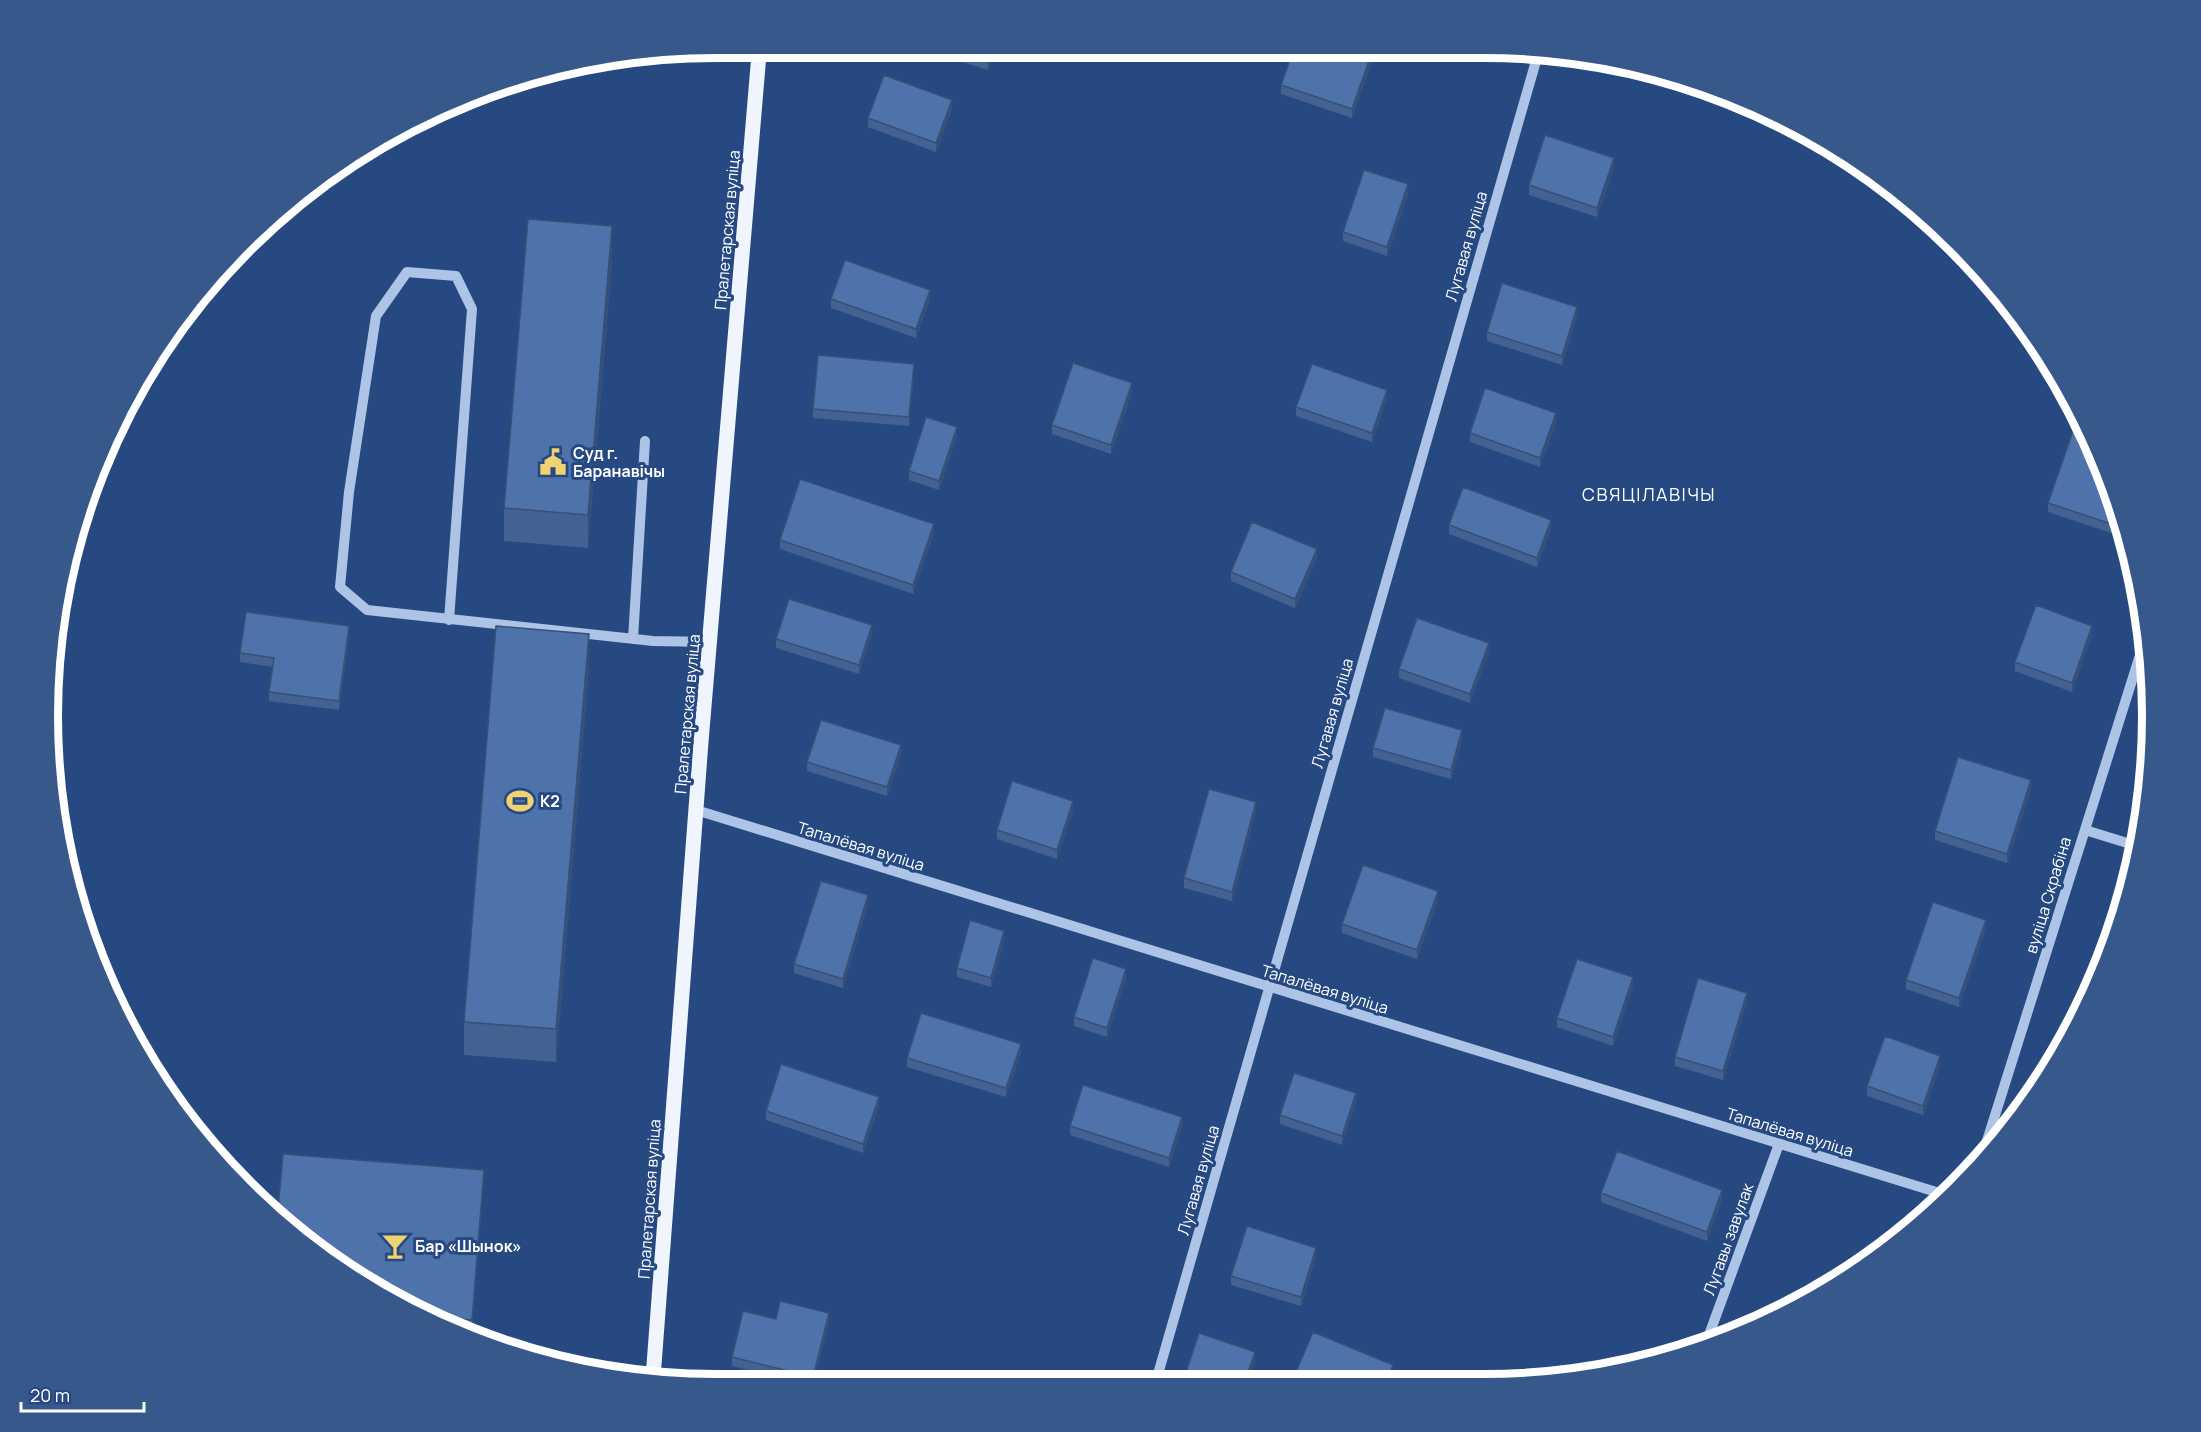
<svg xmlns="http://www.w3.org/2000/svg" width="2201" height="1432" font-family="Manrope,sans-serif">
<rect width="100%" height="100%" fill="#264981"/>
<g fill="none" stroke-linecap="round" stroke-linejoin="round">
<path stroke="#adc4e7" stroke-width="10" d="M 449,620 L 472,309 L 456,276 L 407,272 L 376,316 L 349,492 L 340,587 L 367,610 L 653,641 L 712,642
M 633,639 L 645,441
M 696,810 L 1946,1195
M 2085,830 L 2137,846
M 1980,1163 L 2146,636
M 1706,1343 L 1779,1144
M 1156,1381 L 1538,54"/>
<path stroke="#eff4fd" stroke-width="15" d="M 653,1378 L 701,742 L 759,54"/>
</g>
<path fill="#436292" d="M 959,54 L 993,54 L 988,70 L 959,61 Z
M 1604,60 L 1658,71 L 1672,76 L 1668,86 L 1604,63 Z
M 1371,64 L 1352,118 L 1281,94 L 1281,85 Z
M 952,109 L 936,152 L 868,127 L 868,118 Z
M 1614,167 L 1597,217 L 1529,195 L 1529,185 Z
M 1408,194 L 1387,256 L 1343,241 L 1343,232 Z
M 612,260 L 588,548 L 504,541 L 504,508 Z
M 831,299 L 930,299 L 916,338 L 831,308 Z
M 1577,316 L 1562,365 L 1487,341 L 1487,332 Z
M 914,373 L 909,426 L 813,418 L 813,409 Z
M 1132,392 L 1111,454 L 1052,434 L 1052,425 Z
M 1387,399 L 1372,442 L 1296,416 L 1296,407 Z
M 1556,422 L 1540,467 L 1470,442 L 1470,433 Z
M 2074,428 L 2125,530 L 2123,537 L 2048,512 L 2048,503 Z
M 957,436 L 939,490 L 909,480 L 909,471 Z
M 1449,525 L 1551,529 L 1537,567 L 1449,534 Z
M 934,533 L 913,594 L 780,549 L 780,540 Z
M 1317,558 L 1295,608 L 1231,581 L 1231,572 Z
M 872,634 L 859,674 L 776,648 L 776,639 Z
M 349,635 L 339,710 L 269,701 L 269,692 L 273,667 L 240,662 L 240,653 Z
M 2092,635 L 2072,692 L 2015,671 L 2015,662 Z
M 1489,652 L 1470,703 L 1399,678 L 1399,669 Z
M 589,667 L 556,1062 L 464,1055 L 464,1022 Z
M 1462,740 L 1451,779 L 1373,757 L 1373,748 Z
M 901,754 L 887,796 L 807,771 L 807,762 Z
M 2031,790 L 2007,863 L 1935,840 L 1935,831 Z
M 1073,810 L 1057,859 L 997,839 L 997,830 Z
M 1256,811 L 1232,901 L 1184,888 L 1184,878 Z
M 1438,900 L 1417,959 L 1342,933 L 1342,924 Z
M 868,904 L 843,988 L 794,973 L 794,964 Z
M 1986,929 L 1959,1007 L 1906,989 L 1906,980 Z
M 1004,940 L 991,987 L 957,977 L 957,968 Z
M 1126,978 L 1107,1037 L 1074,1026 L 1074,1017 Z
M 1633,986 L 1613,1046 L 1557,1027 L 1557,1018 Z
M 1747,1002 L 1723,1080 L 1675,1066 L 1675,1057 Z
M 1021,1053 L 1006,1097 L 907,1067 L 907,1058 Z
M 1940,1065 L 1923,1115 L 1867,1096 L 1867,1086 Z
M 1356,1102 L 1342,1145 L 1280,1124 L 1280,1115 Z
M 879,1106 L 863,1153 L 766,1120 L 766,1111 Z
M 1070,1126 L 1182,1126 L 1169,1167 L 1070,1135 Z
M 484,1179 L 472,1329 L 450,1327 L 345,1272 Z
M 1601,1193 L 1722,1199 L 1707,1241 L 1601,1202 Z
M 1316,1257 L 1301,1306 L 1231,1285 L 1231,1276 Z
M 776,1319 L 829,1322 L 814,1379 L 786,1379 L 732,1366 L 732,1357 Z"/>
<path fill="#375077" d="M 990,54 L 993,54 L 988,70 L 988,61 Z
M 1371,55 L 1371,64 L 1352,118 L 1352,109 Z
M 1669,75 L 1672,76 L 1668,86 L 1668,77 Z
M 952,100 L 952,109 L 936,152 L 936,143 Z
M 1614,158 L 1614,167 L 1597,217 L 1597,208 Z
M 1408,184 L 1408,194 L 1387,256 L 1387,247 Z
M 612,226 L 612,260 L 588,548 L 588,515 Z
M 930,290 L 930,299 L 916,338 L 916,329 Z
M 1577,307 L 1577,316 L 1562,365 L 1562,356 Z
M 914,364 L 914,373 L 909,426 L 909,417 Z
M 1132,383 L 1132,392 L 1111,454 L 1111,445 Z
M 1387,390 L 1387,399 L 1372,442 L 1372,433 Z
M 1556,413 L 1556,422 L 1540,467 L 1540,458 Z
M 957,427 L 957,436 L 939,490 L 939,481 Z
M 1551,520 L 1551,529 L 1537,567 L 1537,558 Z
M 934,524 L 934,533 L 913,594 L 913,585 Z
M 2124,525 L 2125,530 L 2123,537 L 2123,528 Z
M 1317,549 L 1317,558 L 1295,608 L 1295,599 Z
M 872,625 L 872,634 L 859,674 L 859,665 Z
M 349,626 L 349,635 L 339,710 L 339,701 Z
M 2092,626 L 2092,635 L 2072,692 L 2072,683 Z
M 589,634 L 589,667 L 556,1062 L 556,1029 Z
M 1489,643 L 1489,652 L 1470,703 L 1470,694 Z
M 1462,730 L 1462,740 L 1451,779 L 1451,770 Z
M 901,745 L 901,754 L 887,796 L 887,787 Z
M 2031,780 L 2031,790 L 2007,863 L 2007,854 Z
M 1073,801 L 1073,810 L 1057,859 L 1057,850 Z
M 1256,802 L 1256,811 L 1232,901 L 1232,892 Z
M 1438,891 L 1438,900 L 1417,959 L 1417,950 Z
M 868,895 L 868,904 L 843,988 L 843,979 Z
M 1986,920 L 1986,929 L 1959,1007 L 1959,998 Z
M 1004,931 L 1004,940 L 991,987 L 991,978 Z
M 1126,969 L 1126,978 L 1107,1037 L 1107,1028 Z
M 1633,977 L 1633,986 L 1613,1046 L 1613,1037 Z
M 1747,993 L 1747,1002 L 1723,1080 L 1723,1071 Z
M 1021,1044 L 1021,1053 L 1006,1097 L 1006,1088 Z
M 1940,1056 L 1940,1065 L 1923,1115 L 1923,1106 Z
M 1356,1093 L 1356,1102 L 1342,1145 L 1342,1136 Z
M 879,1097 L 879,1106 L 863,1153 L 863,1144 Z
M 1182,1117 L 1182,1126 L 1169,1167 L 1169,1158 Z
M 484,1170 L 484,1179 L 472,1329 L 472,1320 Z
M 1722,1190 L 1722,1199 L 1707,1241 L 1707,1232 Z
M 1316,1248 L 1316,1257 L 1301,1306 L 1301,1297 Z
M 829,1313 L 829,1322 L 814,1379 L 813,1379 Z
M 1255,1352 L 1255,1361 L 1248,1381 L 1245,1381 Z
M 1393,1365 L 1393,1374 L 1389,1382 L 1386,1382 Z"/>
<path fill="#4e72aa" stroke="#375077" stroke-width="1.5" d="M 966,54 L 990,54 L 988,61 Z
M 1292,54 L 1368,54 L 1371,55 L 1352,109 L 1281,85 Z
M 1644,68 L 1658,71 L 1669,75 L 1668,77 Z
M 884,75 L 952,100 L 936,143 L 868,118 Z
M 1545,135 L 1614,158 L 1597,208 L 1529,185 Z
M 1364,170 L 1408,184 L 1387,247 L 1343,232 Z
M 528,219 L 612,226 L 588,515 L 504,508 Z
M 845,260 L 930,290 L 916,329 L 831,299 Z
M 1502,283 L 1577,307 L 1562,356 L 1487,332 Z
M 818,355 L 914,364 L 909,417 L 813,409 Z
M 1073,363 L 1132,383 L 1111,445 L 1052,425 Z
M 1312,364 L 1387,390 L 1372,433 L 1296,407 Z
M 1485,388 L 1556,413 L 1540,458 L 1470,433 Z
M 926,417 L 957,427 L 939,481 L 909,471 Z
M 2074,428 L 2089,433 L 2124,525 L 2123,528 L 2048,503 Z
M 800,479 L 934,524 L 913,585 L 780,540 Z
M 1463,487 L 1551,520 L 1537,558 L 1449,525 Z
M 1252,522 L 1317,549 L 1295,599 L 1231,572 Z
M 789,599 L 872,625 L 859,665 L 776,639 Z
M 2036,605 L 2092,626 L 2072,683 L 2015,662 Z
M 246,612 L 349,626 L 339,701 L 269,692 L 274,658 L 240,653 Z
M 1417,618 L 1489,643 L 1470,694 L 1399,669 Z
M 496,626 L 589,634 L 556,1029 L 464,1022 Z
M 1385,708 L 1462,730 L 1451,770 L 1373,748 Z
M 821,720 L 901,745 L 887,787 L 807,762 Z
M 1958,757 L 2031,780 L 2007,854 L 1935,831 Z
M 1012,781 L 1073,801 L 1057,850 L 997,830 Z
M 1209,789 L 1256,802 L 1232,892 L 1184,878 Z
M 1363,865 L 1438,891 L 1417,950 L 1342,924 Z
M 821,881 L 868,895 L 843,979 L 794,964 Z
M 1933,902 L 1986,920 L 1959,998 L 1906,980 Z
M 970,920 L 1004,931 L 991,978 L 957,968 Z
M 1093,958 L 1126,969 L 1107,1028 L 1074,1017 Z
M 1577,959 L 1633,977 L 1613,1037 L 1557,1018 Z
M 1698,978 L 1747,993 L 1723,1071 L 1675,1057 Z
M 921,1013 L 1021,1044 L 1006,1088 L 907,1058 Z
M 1885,1036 L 1940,1056 L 1923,1106 L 1867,1086 Z
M 781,1064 L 879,1097 L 863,1144 L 766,1111 Z
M 1294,1073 L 1356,1093 L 1342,1136 L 1280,1115 Z
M 1083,1085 L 1182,1117 L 1169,1158 L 1070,1126 Z
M 1617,1151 L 1722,1190 L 1707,1232 L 1601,1193 Z
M 283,1154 L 484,1170 L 472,1320 L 430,1317 L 345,1272 L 277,1220 Z
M 1247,1226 L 1316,1248 L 1301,1297 L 1231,1276 Z
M 780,1301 L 829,1313 L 813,1377 L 732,1357 L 743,1311 L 776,1319 Z
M 1313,1332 L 1393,1365 L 1386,1382 L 1292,1381 Z
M 1199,1333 L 1255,1352 L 1245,1381 L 1183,1381 Z"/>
<defs>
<symbol id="civic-bare" viewBox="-9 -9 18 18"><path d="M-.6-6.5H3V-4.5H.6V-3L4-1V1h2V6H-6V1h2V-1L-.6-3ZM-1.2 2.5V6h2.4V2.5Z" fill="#f0d272" stroke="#264981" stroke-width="2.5" paint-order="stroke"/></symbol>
<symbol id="stadium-bare" viewBox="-9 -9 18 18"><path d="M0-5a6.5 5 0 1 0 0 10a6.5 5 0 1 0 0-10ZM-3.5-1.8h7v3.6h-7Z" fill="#f0d272" stroke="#264981" stroke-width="2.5" paint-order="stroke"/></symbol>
<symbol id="bar-bare" viewBox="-9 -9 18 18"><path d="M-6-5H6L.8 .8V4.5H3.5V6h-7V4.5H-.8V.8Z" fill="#f0d272" stroke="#264981" stroke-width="2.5" paint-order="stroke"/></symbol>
</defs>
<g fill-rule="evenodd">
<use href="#civic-bare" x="534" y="443" width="38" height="38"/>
<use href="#stadium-bare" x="501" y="782" width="38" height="38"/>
<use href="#bar-bare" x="376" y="1227" width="38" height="38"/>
</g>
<g text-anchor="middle" stroke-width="6" stroke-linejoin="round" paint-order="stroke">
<g font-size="16" fill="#fff" stroke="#264981">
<text transform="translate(727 230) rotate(-85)" y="6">Пралетарская вуліца</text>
<text transform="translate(1466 246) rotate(-74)" y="6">Лугавая вуліца</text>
<text transform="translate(1332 713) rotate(-74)" y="6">Лугавая вуліца</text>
<text transform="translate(687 714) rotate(-85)" y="6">Пралетарская вуліца</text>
<text transform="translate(861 846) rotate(17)" y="6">Тапалёвая вуліца</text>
<text transform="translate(2048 895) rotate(-73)" y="6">вуліца Скрабіна</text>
<text transform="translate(1325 989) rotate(17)" y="6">Тапалёвая вуліца</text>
<text transform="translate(1790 1132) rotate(17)" y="6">Тапалёвая вуліца</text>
<text transform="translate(1198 1180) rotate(-74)" y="6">Лугавая вуліца</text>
<text transform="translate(649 1199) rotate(-86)" y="6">Пралетарская вуліца</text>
<text transform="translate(1728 1239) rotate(-70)" y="6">Лугавы завулак</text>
</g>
<g font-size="16" font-weight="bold" fill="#fff" stroke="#264981" text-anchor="start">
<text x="573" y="459">Суд г.<tspan x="573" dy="18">Баранавічы</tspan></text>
<text x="540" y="807">К2</text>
<text x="415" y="1252">Бар «Шынок»</text>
</g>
<g font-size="18" letter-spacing="1.5" fill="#fff" stroke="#264981">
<text x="1649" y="501">СВЯЦІЛАВІЧЫ</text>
</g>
</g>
<path d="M0 0H2201V1432H0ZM716 58H1484A658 658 0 0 1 2142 716V716A658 658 0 0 1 1484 1374H716A658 658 0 0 1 58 716V716A658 658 0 0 1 716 58Z" fill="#37588b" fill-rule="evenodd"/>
<path fill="none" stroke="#fff" stroke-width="8" d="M716 58H1484A658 658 0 0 1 2142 716V716A658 658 0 0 1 1484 1374H716A658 658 0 0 1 58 716V716A658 658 0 0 1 716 58Z"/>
<path d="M21 1402v9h123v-9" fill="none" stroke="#ffffff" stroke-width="3"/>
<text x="30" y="1402" font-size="18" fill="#ffffff" stroke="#264981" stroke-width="4.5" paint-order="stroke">20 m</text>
</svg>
